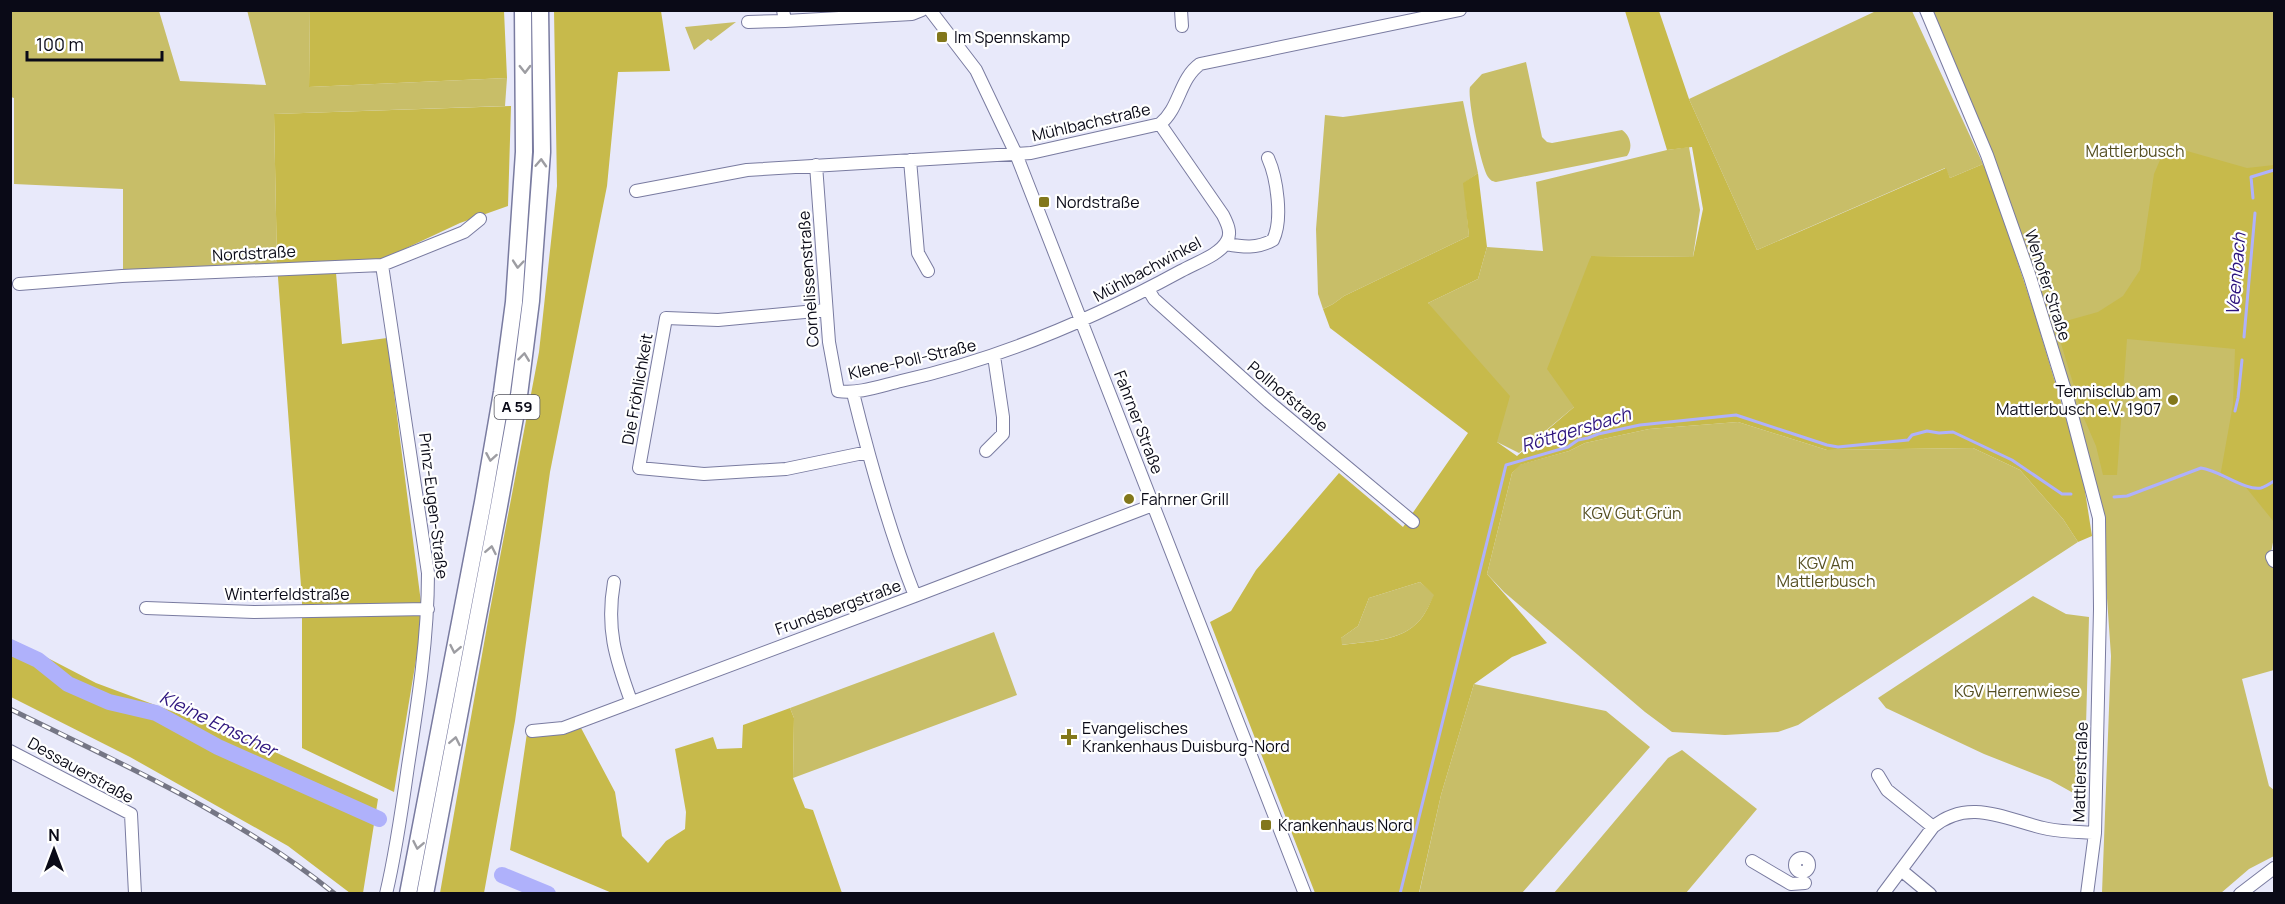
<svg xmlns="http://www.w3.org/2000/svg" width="2285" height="904" font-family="Manrope,sans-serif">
<rect width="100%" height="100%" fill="#e8e9fa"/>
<path fill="#c8be68" d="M 11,10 L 159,11 L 180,81 L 266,85 L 247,10 L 310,11 L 309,87 L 507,78 L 505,106 L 274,114 L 277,264 L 123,273 L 123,189 L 14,184 L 14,98 L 11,97 Z
M 1876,11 L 1912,11 L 1983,164 L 1950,178 L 1945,168 L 1757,250 L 1689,99 Z
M 1929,11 L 2274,11 L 2274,537 L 2270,558 L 2274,567 L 2274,670 L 2242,679 L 2269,786 L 2274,790 L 2274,856 L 2249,869 L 2221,893 L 2102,893 L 2111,656 L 2103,540 L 2071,401 Z
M 736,22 L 711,41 L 708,39 L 694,50 L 685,27 Z
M 1526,62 L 1542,137 L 1547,142 L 1552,143 L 1622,130 C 1631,136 1633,148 1627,156 L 1496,182 C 1492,181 1491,181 1488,177 C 1481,167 1467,98 1470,87 L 1482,74 Z
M 1463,101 L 1478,173 L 1464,183 L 1469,236 L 1344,296 L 1333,304 L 1323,309 L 1318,294 L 1316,229 L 1325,115 L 1343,117 Z
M 1689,147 L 1700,210 L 1693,257 L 1591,256 L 1574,407 L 1519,453 L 1497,442 L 1428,303 L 1478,279 L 1487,247 L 1543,251 L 1536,182 L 1667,150 Z
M 1738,422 L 1827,450 L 1973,448 L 2020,470 L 2063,519 L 2078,542 L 1798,725 L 1778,732 L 1725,735 L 1672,732 L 1645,712 L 1504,592 L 1487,574 L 1512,473 L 1519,465 L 1569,451 L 1585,443 L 1649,429 Z
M 1420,582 L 1435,595 C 1430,603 1426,613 1420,620 C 1401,642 1368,641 1341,645 L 1341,638 L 1358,626 L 1369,598 Z
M 2033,596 L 2066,614 L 2089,617 L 2084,799 L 2050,780 L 1984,754 L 1886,708 L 1878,698 Z
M 994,632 L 1017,695 L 793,778 L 794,718 L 790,708 Z
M 1474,684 L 1606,711 L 1650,747 L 1522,893 L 1419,894 L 1441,795 Z
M 1682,750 L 1757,809 L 1686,893 L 1554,893 L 1668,758 Z"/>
<path fill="#c7ba4b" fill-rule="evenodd" d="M 310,11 L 504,11 L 507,78 L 309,87 Z
M 554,11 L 661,11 L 670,71 L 618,72 L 607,186 L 550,472 L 515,721 L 484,893 L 440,893 L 489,615 L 539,352 L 557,186 Z
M 1625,11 L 1659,11 L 1689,99 L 1757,250 L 1946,168 L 1950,178 L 1983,164 L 1997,199 L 2035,315 L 2082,472 L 2092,536 L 2078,542 L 2063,519 L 2020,470 L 1973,448 L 1827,450 L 1738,422 L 1649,429 L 1585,443 L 1569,451 L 1520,465 L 1512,473 L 1487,574 L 1547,643 L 1512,657 L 1474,684 L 1441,795 L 1419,893 L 1315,893 L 1210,622 L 1231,611 L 1256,570 L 1339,473 L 1403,527 L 1468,433 L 1330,328 L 1323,309 L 1333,304 L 1344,296 L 1469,236 L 1463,183 L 1478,173 L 1487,247 L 1478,279 L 1428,303 L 1510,396 L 1497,442 L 1517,456 L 1574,407 L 1547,369 L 1591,256 L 1693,257 L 1703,209 L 1692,147 L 1667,150 ZM 1420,582 L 1434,595 C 1430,603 1426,613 1420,620 C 1401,642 1369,641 1342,645 L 1341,638 L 1358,626 L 1369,598 Z
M 511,106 L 508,206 L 460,223 L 383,259 L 335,261 L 342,344 L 387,338 L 423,618 L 394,792 L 302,748 L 302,599 L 277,264 L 274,114 Z
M 2173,147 L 2247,168 L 2274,165 L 2274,522 L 2244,485 L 2220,477 L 2233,404 L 2235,349 L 2127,339 L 2117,475 L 2103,475 L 2096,446 L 2083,416 L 2055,324 L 2098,312 L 2123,296 L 2140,270 L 2154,174 L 2160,160 Z
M 11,639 L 96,683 L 244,738 L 378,799 L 363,893 L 350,893 L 288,846 L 130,757 L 11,697 Z
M 790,708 L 794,718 L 793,778 L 805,808 L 813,810 L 842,893 L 612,893 L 510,850 L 527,733 L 541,735 L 580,726 L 615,792 L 622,836 L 648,863 L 666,841 L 685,829 L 686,812 L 675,749 L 713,737 L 717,749 L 742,748 L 743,725 Z"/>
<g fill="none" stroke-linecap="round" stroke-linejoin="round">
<path stroke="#afb1fb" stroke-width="3" d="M 2253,198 L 2251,177 L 2274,170
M 2244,337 L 2255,213
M 2235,411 L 2238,398 L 2242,360
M 2114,497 L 2127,496 L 2201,468 C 2219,470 2245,491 2261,488 C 2265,487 2271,483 2274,481
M 1400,894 L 1506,465 L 1568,447 L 1578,440 L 1588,438 L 1598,434 L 1640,425 L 1736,415 L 1827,445 L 1838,447 L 1908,440 L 1912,435 L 1927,431 L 1939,433 L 1953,432 L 2012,460 L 2062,494 L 2071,494"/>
<path stroke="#afb1fb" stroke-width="16" d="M 10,647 L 38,660 L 68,684 L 109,702 L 156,713 L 218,747 L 379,819
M 502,875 L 548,894"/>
<defs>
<path id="minor" d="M 783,10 L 785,21 L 912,14 L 922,10
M 930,10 L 976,70 L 1016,154 L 1305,894
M 1181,10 L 1182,26
M 1926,10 L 1987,155 L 2030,277 L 2068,400 L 2099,518 L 2100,609 L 2095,833 L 2087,894
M 748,22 L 785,21
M 910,160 L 918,253 L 928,271
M 816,165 L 829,342 L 838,391 C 859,394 880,386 901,381 C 1000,359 1093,319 1181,271 C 1195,263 1220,255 1227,241 C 1232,233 1227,223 1223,215 L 1160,124
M 636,191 L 747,170 L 1031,153 L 1160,124 C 1180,108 1179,79 1200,64 L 1460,10
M 1226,244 C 1243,247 1257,249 1273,240 C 1283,220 1277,178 1268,158
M 382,265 L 428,573 C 428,638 418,702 408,766 C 402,809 396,852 386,894
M 19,284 L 122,276 L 382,265 L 464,232 L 480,219
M 1148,289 L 1154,299 L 1269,402 L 1413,522
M 826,310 L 718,320 L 666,318 L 639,468 L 704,474 L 786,469 L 868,452
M 853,393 C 870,462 889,530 915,596
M 986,451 L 1003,434 L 1003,417 L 994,356
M 2272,557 L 2274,561
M 614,582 C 606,628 615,657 631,701
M 146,608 L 254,612 L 428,609
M 532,731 L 563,728 L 915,596 L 1153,505
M 10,751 L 131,814 L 135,894
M 1878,775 L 1887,790 L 1933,827
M1795 865a7 7 0 1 1 14 0a7 7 0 1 1-14 0Z
M 1752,861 L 1791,884 L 1805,883
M 1901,870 L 1930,894
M 1883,894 L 1933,827 C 1970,796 2008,821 2048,829 C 2063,832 2080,832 2095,833
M 2240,894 L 2274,868"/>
<path id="highway" d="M 408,894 L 483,502 L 502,392 L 514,302 L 524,152 L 523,10
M 425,894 L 499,506 L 519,395 L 531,301 L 542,152 L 540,10"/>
</defs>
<use href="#minor" stroke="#797ba0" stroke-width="14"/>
<use href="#highway" stroke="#797ba0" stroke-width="19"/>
<use href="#minor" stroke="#fff" stroke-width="12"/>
<use href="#highway" stroke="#fff" stroke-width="16"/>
<defs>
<path id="rail" d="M 10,709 C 121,764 238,815 335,894"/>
</defs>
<use href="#rail" stroke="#757685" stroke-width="5"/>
<use href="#rail" stroke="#fff" stroke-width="3" stroke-dasharray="9" stroke-linecap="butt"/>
</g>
<defs><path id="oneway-chevron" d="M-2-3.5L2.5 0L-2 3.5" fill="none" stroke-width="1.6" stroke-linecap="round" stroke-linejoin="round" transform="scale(1.5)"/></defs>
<g stroke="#9d9da2">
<use href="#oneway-chevron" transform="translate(525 69) rotate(89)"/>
<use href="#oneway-chevron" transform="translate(541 163) rotate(-87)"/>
<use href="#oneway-chevron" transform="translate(518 264) rotate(95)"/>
<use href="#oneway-chevron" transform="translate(524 357) rotate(-83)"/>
<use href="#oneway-chevron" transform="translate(491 457) rotate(100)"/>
<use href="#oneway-chevron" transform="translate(491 550) rotate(-79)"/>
<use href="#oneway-chevron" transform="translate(455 649) rotate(101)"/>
<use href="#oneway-chevron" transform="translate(455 741) rotate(-79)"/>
<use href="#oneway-chevron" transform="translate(418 845) rotate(101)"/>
</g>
<g fill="#82771b" stroke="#fff" stroke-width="2">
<rect x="936" y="31" width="12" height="12" rx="3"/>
<rect x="1038" y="196" width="12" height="12" rx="3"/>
<circle cx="2173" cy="400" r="6"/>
<circle cx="1129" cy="499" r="6"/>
<path d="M1066 728h6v6h6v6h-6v6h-6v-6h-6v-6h6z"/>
<rect x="1260" y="819" width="12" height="12" rx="3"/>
</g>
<g text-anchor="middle" stroke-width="4.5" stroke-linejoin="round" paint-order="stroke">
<rect fill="#fff" stroke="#54545d" stroke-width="1.5" x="494.5" y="395" width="45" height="24" rx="4.5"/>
<g font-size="15" font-weight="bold" fill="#0a0a17">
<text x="517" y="412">A 59</text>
</g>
<g font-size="16" fill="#0a0a17" stroke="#fff" text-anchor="start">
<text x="954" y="43">Im Spennskamp</text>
<text x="1056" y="208">Nordstraße</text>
<text x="2161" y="397" text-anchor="end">Tennisclub am<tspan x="2161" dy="18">Mattlerbusch e.V. 1907</tspan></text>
<text x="1141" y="505">Fahrner Grill</text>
<text x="1082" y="734">Evangelisches<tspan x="1082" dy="18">Krankenhaus Duisburg-Nord</tspan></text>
<text x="1278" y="831">Krankenhaus Nord</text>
</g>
<g font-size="16" fill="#0a0a17" stroke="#fff">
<text transform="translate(1091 122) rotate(-13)" y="6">Mühlbachstraße</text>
<text transform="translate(254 253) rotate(-3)" y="6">Nordstraße</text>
<text transform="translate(1147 269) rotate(-28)" y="6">Mühlbachwinkel</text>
<text transform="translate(808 279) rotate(-94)" y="6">Cornelissenstraße</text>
<text transform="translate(2048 285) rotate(72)" y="6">Wehofer Straße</text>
<text transform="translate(912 359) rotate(-13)" y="6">Klene-Poll-Straße</text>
<text transform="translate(637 389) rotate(-80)" y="6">Die Fröhlichkeit</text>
<text transform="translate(1288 396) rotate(40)" y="6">Pollhofstraße</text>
<text transform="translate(1139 422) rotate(69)" y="6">Fahrner Straße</text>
<text transform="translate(434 506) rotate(83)" y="6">Prinz-Eugen-Straße</text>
<text x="287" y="600">Winterfeldstraße</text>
<text transform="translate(838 607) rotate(-20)" y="6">Frundsbergstraße</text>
<text transform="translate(81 770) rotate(29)" y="6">Dessauerstraße</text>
<text transform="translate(2080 772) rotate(-88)" y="6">Mattlerstraße</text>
</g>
<g font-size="16" fill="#554f22" stroke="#fff">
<text x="2135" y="157">Mattlerbusch</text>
<text x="1632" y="519">KGV Gut Grün</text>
<text x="1826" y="569">KGV Am<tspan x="1826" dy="18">Mattlerbusch</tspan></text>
<text x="2017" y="697">KGV Herrenwiese</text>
</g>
<g font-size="18" font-style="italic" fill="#2d147e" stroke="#fff">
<text transform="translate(2236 274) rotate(-85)" y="6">Veenbach</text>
<text transform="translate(1576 430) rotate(-17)" y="6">Röttgersbach</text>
<text transform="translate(218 724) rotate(26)" y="6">Kleine Emscher</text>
</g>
</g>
<rect width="2285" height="904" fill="none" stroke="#0a0a17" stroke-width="24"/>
<g transform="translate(54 850)" stroke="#ffffff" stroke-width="4.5" paint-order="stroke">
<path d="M0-4.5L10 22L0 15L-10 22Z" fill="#0a0a17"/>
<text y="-9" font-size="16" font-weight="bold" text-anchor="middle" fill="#0a0a17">N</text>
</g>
<path d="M27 51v9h135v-9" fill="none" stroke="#0a0a17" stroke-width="3"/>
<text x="36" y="51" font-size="18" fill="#0a0a17" stroke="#ffffff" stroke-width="4.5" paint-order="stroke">100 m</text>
</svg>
